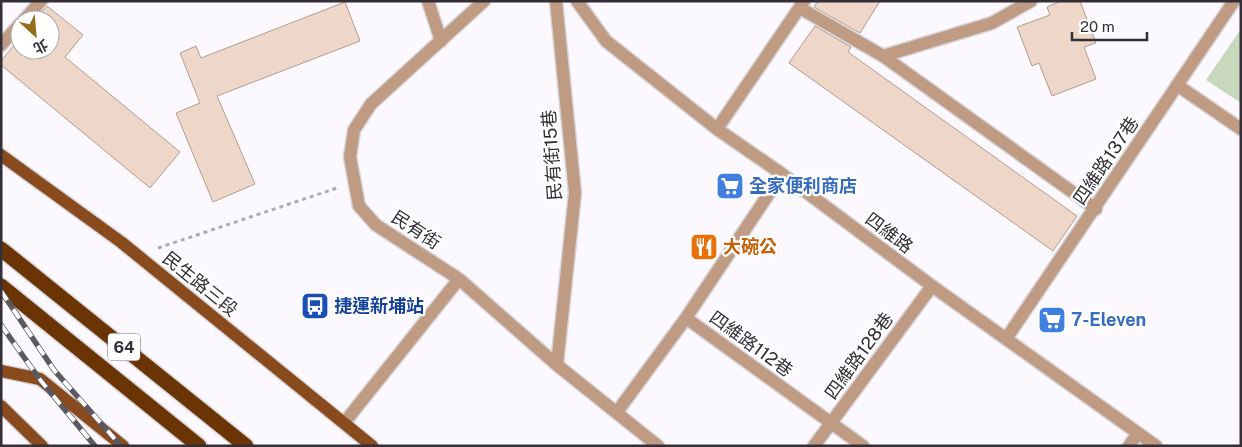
<svg xmlns="http://www.w3.org/2000/svg" width="1242" height="447" font-family="'Public Sans','Noto Sans TC',sans-serif">
<rect width="100%" height="100%" fill="#fbf9fd"/>
<path fill="#c7d8bd" d="M 1241,29 L 1241,103 L 1206,80 Z"/>
<path fill="#eed7c9" stroke="#b29d8f" d="M 818,1 L 880,1 L 860,33 L 814,7 Z
M 1061,1 L 1080,1 L 1096,43 L 1084,47 L 1096,79 L 1052,96 L 1039,63 L 1032,66 L 1017,27 L 1050,15 L 1047,7 Z
M 345,2 L 360,41 L 217,96 L 255,184 L 213,202 L 176,113 L 200,103 L 180,53 L 196,46 L 201,58 Z
M 47,6 L 83,35 L 65,57 L 180,152 L 150,188 L 1,65 L 1,61 L 20,38 L 20,50 L 50,50 L 50,20 L 35,20 Z
M 815,26 L 851,47 L 848,52 L 1077,216 L 1053,251 L 789,63 Z"/>
<g fill="none" stroke-linecap="round" stroke-linejoin="round">
<defs>
<path id="minor" d="M 428,1 L 441,41
M 484,1 L 371,104 L 354,130 L 350,157 L 359,206 L 376,225 L 459,279 L 557,365 L 658,446
M 556,1 L 575,193 L 557,365
M 577,1 L 606,41 L 717,129 L 782,174 L 932,286 L 1156,446
M 800,8 L 883,56 L 1096,209
M 24,20 L 41,1
M 1,45 L 20,24
M 883,56 L 992,23 L 1031,1
M 1177,85 L 1241,129
M 717,129 L 804,1
M 686,318 L 863,446
M 1006,339 L 1234,1
M 617,412 L 686,318 L 782,174
M 344,423 L 459,279
M 814,446 L 932,286
M 1129,446 L 1138,433"/>
<path id="major" d="M 1,155 L 121,242 L 372,446
M 1,371 L 40,379 L 123,446
M 1,406 L 42,446"/>
<path id="highway" d="M 1,249 L 246,446
M 1,286 L 199,446"/>
</defs>
<use href="#minor" stroke="#d7d5d9" stroke-width="15"/>
<use href="#major" stroke="#d7d5d9" stroke-width="15"/>
<use href="#highway" stroke="#d7d5d9" stroke-width="18"/>
<path stroke="#aeabb1" stroke-width="3" stroke-dasharray="4 4" stroke-linecap="butt" d="M 158,248 L 337,188"/>
<use href="#minor" stroke="#bf9b84" stroke-width="12"/>
<use href="#major" stroke="#894b1e" stroke-width="12"/>
<use href="#highway" stroke="#6b3404" stroke-width="15"/>
<defs>
<path id="rail" d="M 1,291 L 54,370 L 121,446
M 1,325 L 41,381 L 95,446"/>
</defs>
<use href="#rail" stroke="#5d5960" stroke-width="5.5"/>
<use href="#rail" stroke="#fff" stroke-width="4" stroke-dasharray="11" stroke-linecap="butt"/>
</g>
<defs>
<symbol id="supermarket-square" viewBox="-11 -11 22 22"><rect x="-9" y="-9" width="18" height="18" rx="4" fill="#3f7fe0" stroke="#fff"/><path d="M-6-5.5h2.5l.6 2H6L4.5 2H-2.5L-4.4-4H-6ZM-1.5 3.2a1.3 1.3 0 1 0 .1 0ZM3 3.2a1.3 1.3 0 1 0 .1 0Z" fill="#fff"/></symbol>
<symbol id="restaurant-square" viewBox="-11 -11 22 22"><rect x="-9" y="-9" width="18" height="18" rx="4" fill="#e8710a" stroke="#fff"/><path d="M-5-6h1v4h1v-4h1v4h1v-4h1v5L-1.5 .5V6h-2V.5L-5-1ZM5-6V6H3V1.5H1.5Q1.5-4 5-6Z" fill="#fff"/></symbol>
<symbol id="bus-square" viewBox="-11 -11 22 22"><rect x="-9" y="-9" width="18" height="18" rx="4" fill="#1a4fb4" stroke="#fff"/><path d="M-5-6H5V4H4V6H2V4H-2V6H-4V4H-5ZM-3.5-4V0h7V-4ZM-3.5 1.2v1.5H-2V1.2ZM2 1.2v1.5H3.5V1.2Z" fill="#fff"/></symbol>
</defs>
<g fill-rule="evenodd">
<use href="#supermarket-square" x="714" y="170" width="32" height="32"/>
<use href="#restaurant-square" x="688" y="231" width="32" height="32"/>
<use href="#bus-square" x="299" y="290" width="32" height="32"/>
<use href="#supermarket-square" x="1036" y="304" width="32" height="32"/>
</g>
<g text-anchor="middle" stroke-width="4.5" stroke-linejoin="round" paint-order="stroke">
<rect fill="#fff" stroke="#716d73" stroke-width="1" x="108" y="333.5" width="32" height="27" rx="4"/>
<g font-size="16" font-weight="bold" fill="#342f37">
<text x="124" y="353">64</text>
</g>
<g font-size="18" fill="#342f37" stroke="#fff">
<text transform="translate(552 155) rotate(-94)" y="6">民有街15巷</text>
<text transform="translate(1106 161) rotate(-56)" y="6">四維路137巷</text>
<text transform="translate(416 230) rotate(33)" y="6">民有街</text>
<text transform="translate(889 233) rotate(37)" y="6">四維路</text>
<text transform="translate(200 284) rotate(39)" y="6">民生路三段</text>
<text transform="translate(751 344) rotate(36)" y="6">四維路112巷</text>
<text transform="translate(859 356) rotate(-54)" y="6">四維路128巷</text>
</g>
<g font-size="18" font-weight="bold" fill="#366cbe" stroke="#fff" text-anchor="start">
<text x="749" y="192">全家便利商店</text>
<text x="1071" y="326">7-Eleven</text>
</g>
<g font-size="18" font-weight="bold" fill="#c56008" stroke="#fff" text-anchor="start">
<text x="723" y="253">大碗公</text>
</g>
<g font-size="18" font-weight="bold" fill="#164399" stroke="#fff" text-anchor="start">
<text x="334" y="312">捷運新埔站</text>
</g>
</g>
<rect width="1242" height="447" fill="none" stroke="#342f37" stroke-width="5"/>
<g transform="translate(35 35) rotate(154)"><circle r="24" fill="#ffffff" stroke="#aeacaf"/>
<path d="M0-4L9 19L0 12L-9 19Z" fill="#966d19"/>
<text y="-8" font-size="14" font-weight="bold" text-anchor="middle" fill="#342f37">北</text>
</g>
<path d="M1072 32v8h75v-8" fill="none" stroke="#342f37" stroke-width="2.5"/>
<text x="1080" y="32" font-size="15" fill="#342f37" stroke="#ffffff" stroke-width="4" paint-order="stroke">20 m</text>
</svg>
